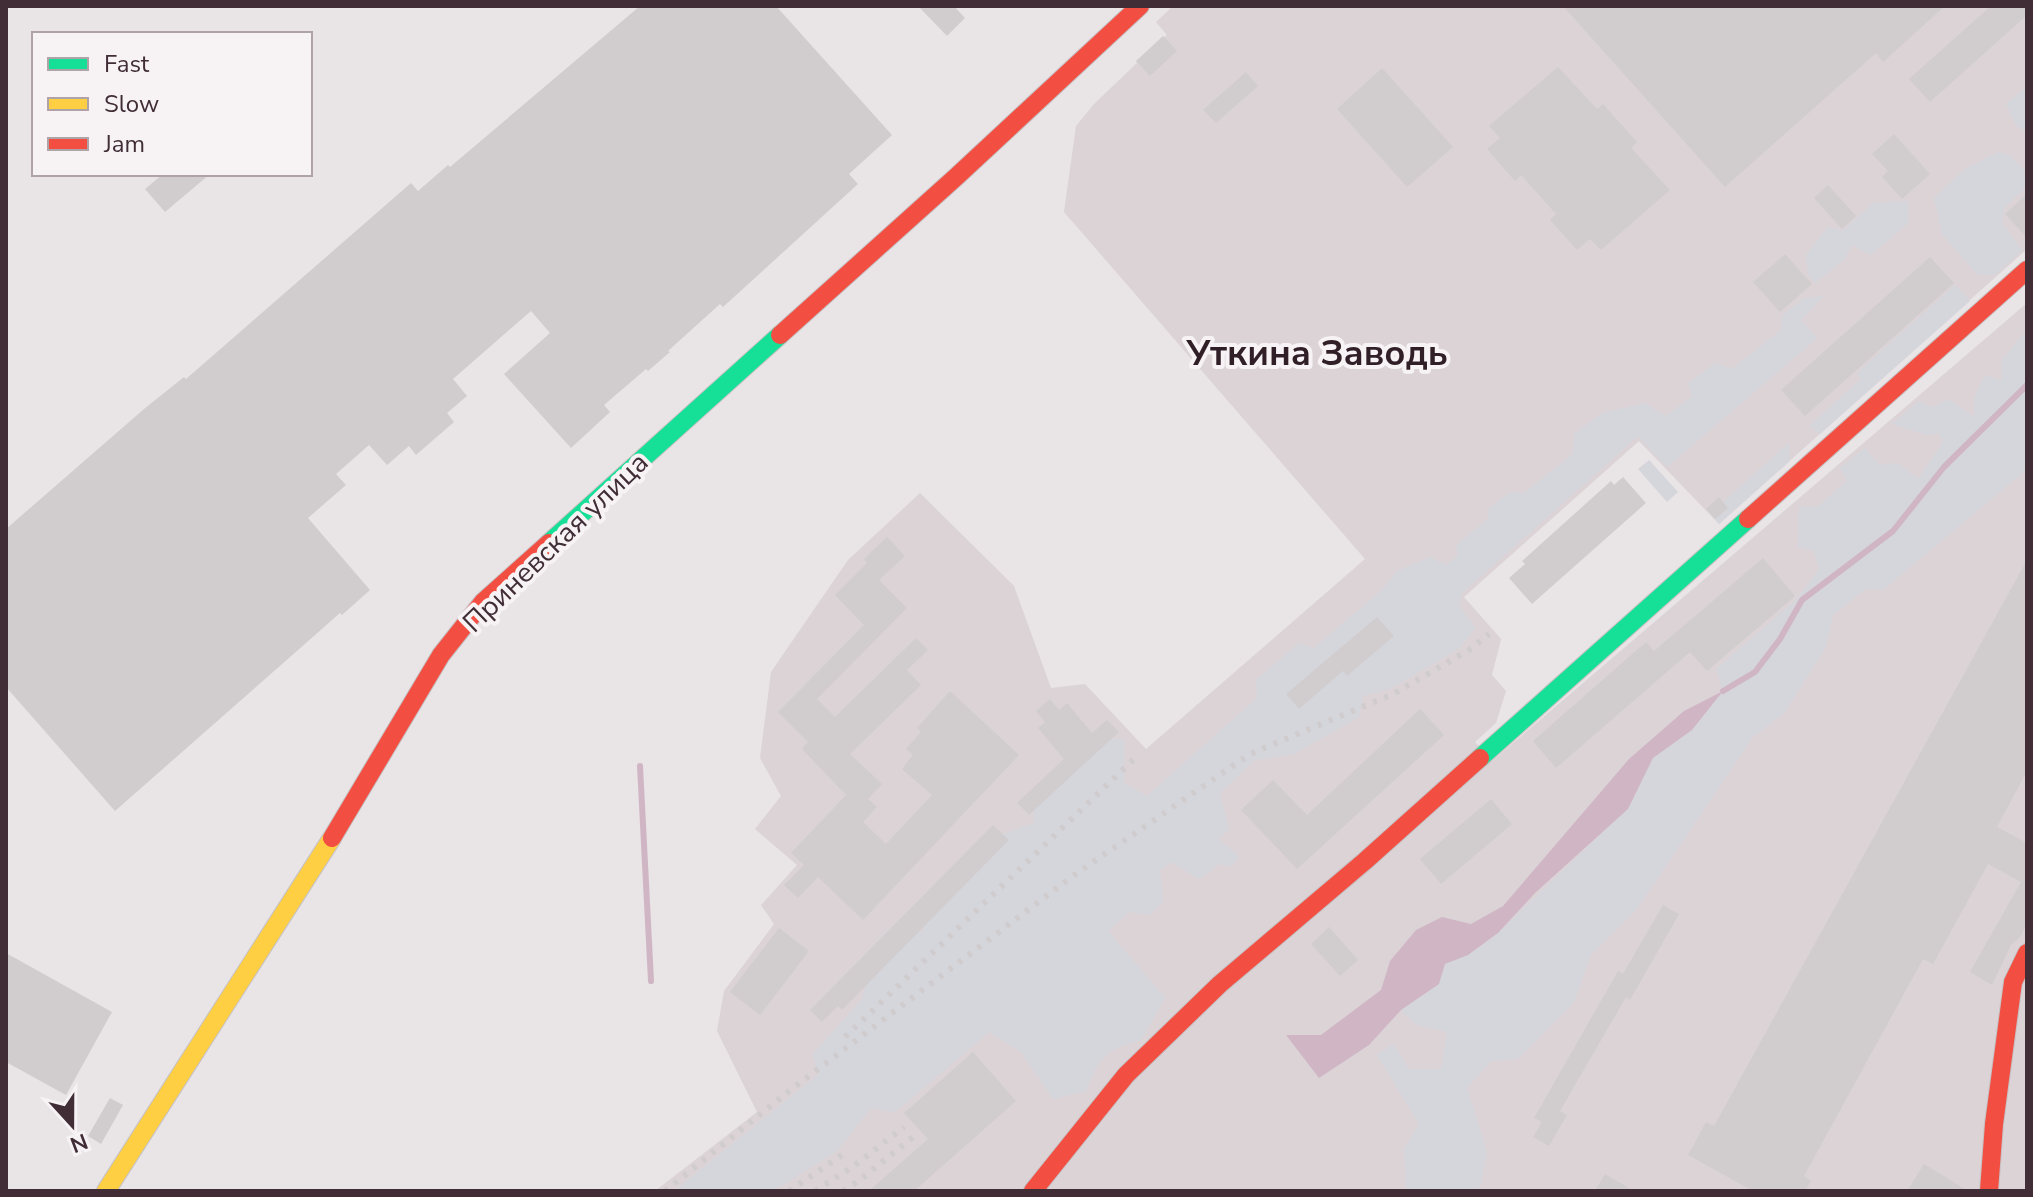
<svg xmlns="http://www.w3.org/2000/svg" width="2033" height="1197" font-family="'Nunito Sans',sans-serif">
<rect width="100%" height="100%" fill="#e9e4e6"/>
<path fill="#dbd3d6" d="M 1173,6 L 2027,6 L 2027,249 L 1719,524 L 1639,441 L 1464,597 L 1501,639 L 1492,675 L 1506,691 L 1496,723 L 1475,742 L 1492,761 L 2027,303 L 2027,1191 L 655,1191 L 757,1112 L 717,1031 L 724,991 L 774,924 L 761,905 L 797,865 L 755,829 L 781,796 L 760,758 L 771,672 L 848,560 L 920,493 L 1014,586 L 1051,688 L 1085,684 L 1146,749 L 1365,559 L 1064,212 L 1076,126 L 1094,104 L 1137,63 L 1136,61 L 1167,35 L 1156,22 Z"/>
<path fill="#d5d6dc" d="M 2027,87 L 2027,127 L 2025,130 L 2017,127 L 2006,104 Z
M 1998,152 L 2010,155 L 2027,173 L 2027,186 L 2004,208 L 2002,223 L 2022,250 L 1995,275 L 1978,275 L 1942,234 L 1934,198 L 1965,169 Z
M 1908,201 L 1908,223 L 1871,255 L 1852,245 L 1844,260 L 1815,283 L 1808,274 L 1806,255 L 1828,227 L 1843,231 L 1873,203 Z
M 1955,285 L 1970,301 L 1820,434 L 1809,426 L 1861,379 L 1857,373 Z
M 1824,296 L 1801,320 L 1817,338 L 1667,467 L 1638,436 L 1461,594 L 1459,605 L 1475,628 L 1460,648 L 1390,689 L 1363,696 L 1359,717 L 1294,754 L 1255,760 L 1220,793 L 1229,829 L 1218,839 L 1239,856 L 1232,866 L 1219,864 L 1199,879 L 1171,862 L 1160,870 L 1163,902 L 1149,915 L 1129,912 L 1108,931 L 1165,998 L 1141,1040 C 1104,1050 1100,1056 1086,1091 L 1053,1099 L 1021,1052 L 989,1032 L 895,1112 L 871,1108 L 837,1151 L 773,1191 L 674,1191 L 818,1075 L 813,1054 L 862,999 L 878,939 L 897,923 L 923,933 L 929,907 L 993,838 L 1034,823 L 1033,806 L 1089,737 L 1124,739 L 1124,783 L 1147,796 L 1257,698 L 1256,680 L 1299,643 L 1314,648 L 1382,590 L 1397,571 L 1430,557 L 1446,565 L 1458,556 L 1456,545 L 1488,519 L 1489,508 L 1510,492 L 1524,493 L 1573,454 L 1575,433 L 1603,413 L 1645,403 L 1665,416 L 1692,397 L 1688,383 L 1716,363 L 1732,369 L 1780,331 L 1783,315 L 1804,298 Z
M 2027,330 L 2027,469 L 1884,589 L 1864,590 L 1833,615 L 1825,649 L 1784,713 L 1752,738 L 1636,910 L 1591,954 L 1574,1002 L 1518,1059 L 1491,1061 L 1467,1088 L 1487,1152 L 1479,1191 L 1406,1191 L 1404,1149 L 1419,1124 L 1377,1055 L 1393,1044 L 1409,1069 L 1441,1069 L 1447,1032 L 1417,1025 L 1401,1010 L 1439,984 L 1444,964 L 1468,955 L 1498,933 L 1627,809 L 1653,758 L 1692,730 L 1723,691 L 1716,669 L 1798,598 L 1819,569 L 1814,551 L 1798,547 L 1799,506 L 1817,507 L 1847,481 L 1840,468 L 1865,448 L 1879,465 L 1898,463 L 1918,479 L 1943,442 L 1939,433 L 1927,435 L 1892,424 L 1919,401 L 1932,407 L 1949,400 L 1974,417 L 1975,396 L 1985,375 L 2002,381 L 2001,361 Z
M 1789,443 L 1790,461 L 1719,524 L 1715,519 L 1728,508 L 1723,502 Z
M 1649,460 L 1678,492 L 1667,502 L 1638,469 Z"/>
<path fill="#d0b6c5" d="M 1723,691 L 1692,730 L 1653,758 L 1628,809 L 1535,893 L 1498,933 L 1468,955 L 1445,964 L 1439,984 L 1401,1010 L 1369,1045 L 1319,1078 L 1286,1035 L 1321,1035 L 1381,990 L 1390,961 L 1416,930 L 1442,917 L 1471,924 L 1503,906 L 1629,759 L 1684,711 Z"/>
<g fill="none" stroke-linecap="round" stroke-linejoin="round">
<path stroke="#d0b6c5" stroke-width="6" d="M 1723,691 L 1755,672 L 1780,639 L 1802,600 L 1893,531 L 1944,467 L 2027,385
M 640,766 L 651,981"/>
</g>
<path fill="#d1cdce" d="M 640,6 L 776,6 L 892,135 L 849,174 L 858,184 L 723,307 L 720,304 L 668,351 L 670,352 L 648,371 L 646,369 L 604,405 L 610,412 L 571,448 L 504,374 L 550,333 L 531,311 L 453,379 L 467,396 L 447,413 L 454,422 L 416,455 L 409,446 L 387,465 L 369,445 L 336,474 L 346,485 L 308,518 L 370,590 L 342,615 L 340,613 L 115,811 L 6,687 L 6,529 L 144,409 L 184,377 L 186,379 L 411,183 L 418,191 L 448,165 L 450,167 Z
M 918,6 L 954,6 L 965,18 L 947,36 Z
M 1563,6 L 1945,6 L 1883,62 L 1876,53 L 1725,187 Z
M 1991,6 L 2027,6 L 2027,15 L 1930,102 L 1909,79 Z
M 1163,36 L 1177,51 L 1150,76 L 1136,61 Z
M 1558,67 L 1597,109 L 1603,104 L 1637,142 L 1631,148 L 1670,190 L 1601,250 L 1590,239 L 1577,250 L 1550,220 L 1556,214 L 1521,175 L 1515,181 L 1487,149 L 1500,138 L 1489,126 Z
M 1382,68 L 1453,147 L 1407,187 L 1337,109 Z
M 1246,72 L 1258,86 L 1216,123 L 1203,110 Z
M 1894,134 L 1930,174 L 1902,199 L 1882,177 L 1888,171 L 1872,154 Z
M 163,174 L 210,174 L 165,212 L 145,189 Z
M 1828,185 L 1856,216 L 1842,229 L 1814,198 Z
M 2027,194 L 2027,238 L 2005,214 Z
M 1785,254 L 1812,284 L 1780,312 L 1753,282 Z
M 1930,257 L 1954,283 L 1805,416 L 1781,390 Z
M 1623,477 L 1646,503 L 1532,604 L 1509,578 L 1525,564 L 1522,561 L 1611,481 L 1614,485 Z
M 1719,497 L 1728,508 L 1715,519 L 1706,509 Z
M 887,537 L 905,556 L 879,580 L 907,608 L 817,699 L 835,717 L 916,638 L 928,650 L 907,670 L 921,685 L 850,754 L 882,784 L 868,799 L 877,807 L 863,822 L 886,844 L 932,795 L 902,769 L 913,755 L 906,749 L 921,732 L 917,728 L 950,691 L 1019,755 L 863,920 L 818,877 L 798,898 L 784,885 L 804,865 L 791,853 L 846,795 L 802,749 L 808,742 L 778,712 L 864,625 L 835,595 L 867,563 L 864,559 Z
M 1763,558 L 1795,596 L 1707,671 L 1690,652 L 1556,768 L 1533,741 L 1646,642 L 1654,651 Z
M 2027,560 L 2027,771 L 1997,827 L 2027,843 L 2027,924 L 2020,937 L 2011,945 L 1992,985 L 1970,972 L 2021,882 L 1988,864 L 1933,964 L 1923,959 L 1804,1176 L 1811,1181 L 1805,1191 L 1753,1191 L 1688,1155 L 1706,1122 L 1714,1126 Z
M 1377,617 L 1394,636 L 1347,676 L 1343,671 L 1299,709 L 1286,694 Z
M 1050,699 L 1059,710 L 1067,703 L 1092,733 L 1107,720 L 1119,732 L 1029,815 L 1017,803 L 1064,759 L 1038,728 L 1045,722 L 1036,711 Z
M 1420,709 L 1444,735 L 1297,869 L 1241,810 L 1273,780 L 1307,815 Z
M 1491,799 L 1512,824 L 1441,884 L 1420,859 Z
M 993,825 L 1009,840 L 842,1010 L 838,1006 L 822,1022 L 810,1010 Z
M 1663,905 L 1679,914 L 1630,1000 L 1626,997 L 1560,1111 L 1567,1115 L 1549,1146 L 1533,1137 L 1542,1122 L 1534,1118 L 1618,971 L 1623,974 Z
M 1329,927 L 1358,960 L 1340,976 L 1311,944 Z
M 779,928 L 809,951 L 760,1015 L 730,992 Z
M 6,953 L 112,1012 L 66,1095 L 6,1062 Z
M 973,1052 L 1016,1101 L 914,1191 L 869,1191 L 928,1139 L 904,1113 Z
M 110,1098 L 123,1105 L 101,1144 L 88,1136 Z
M 1924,1164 L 1968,1191 L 1907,1191 Z
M 1605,1174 L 1634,1191 L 1595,1191 Z"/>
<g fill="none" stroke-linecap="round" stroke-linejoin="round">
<defs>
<path id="fast" d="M 549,543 L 780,335
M 1480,758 L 1748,519"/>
<path id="slow" d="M 106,1191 L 332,838"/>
<path id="jam" d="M 780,335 L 956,177 L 1140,6
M 1748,519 L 2027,270
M 332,838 L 441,655 L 483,602 L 549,543
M 1033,1191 L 1126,1075 L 1220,984 L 1365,861 L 1480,758
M 1989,1191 L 1994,1124 L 2013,982 L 2027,953"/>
</defs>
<use href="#fast" stroke="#c6c1c3" stroke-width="20"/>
<use href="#slow" stroke="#c6c1c3" stroke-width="20"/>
<use href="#jam" stroke="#c6c1c3" stroke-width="20"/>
<use href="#fast" stroke="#16e098" stroke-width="18"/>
<use href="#slow" stroke="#ffcf43" stroke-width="18"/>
<use href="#jam" stroke="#f24e42" stroke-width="18"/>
<path stroke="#d0ccce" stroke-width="6" stroke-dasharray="4 8" stroke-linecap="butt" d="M 845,1037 L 1135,758
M 665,1191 L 788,1092 L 1070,878 L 1250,754 L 1393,694 L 1469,650 L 1489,634
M 789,1191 L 842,1155
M 815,1191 L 851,1168 L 904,1127
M 843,1191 L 860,1180 L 913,1137"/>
</g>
<g text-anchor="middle" stroke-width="8" stroke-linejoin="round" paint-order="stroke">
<g font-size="28" fill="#402d35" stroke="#f7f3f5">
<text transform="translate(555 542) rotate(-44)" y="10">Приневская улица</text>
</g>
<g font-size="36" font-weight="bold" fill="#311f27" stroke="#f7f3f5">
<text x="1317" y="365">Уткина Заводь</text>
</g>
</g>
<rect width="2033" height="1197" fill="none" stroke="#402d35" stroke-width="16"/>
<rect x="32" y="32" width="280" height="144" fill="#f7f3f5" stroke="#aea4a8" stroke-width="2"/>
<rect x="48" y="58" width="40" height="12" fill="#16e098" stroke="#aea4a8" stroke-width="2"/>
<text x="104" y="72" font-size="24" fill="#402d35">Fast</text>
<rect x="48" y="98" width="40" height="12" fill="#ffcf43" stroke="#aea4a8" stroke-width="2"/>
<text x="104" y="112" font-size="24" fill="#402d35">Slow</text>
<rect x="48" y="138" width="40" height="12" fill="#f24e42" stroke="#aea4a8" stroke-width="2"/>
<text x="104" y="152" font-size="24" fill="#402d35">Jam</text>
<g transform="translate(72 1125) rotate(159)" stroke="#f7f3f5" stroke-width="6" paint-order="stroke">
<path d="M0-6L14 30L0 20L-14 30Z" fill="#402d35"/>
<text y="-12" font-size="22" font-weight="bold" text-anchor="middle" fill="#402d35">N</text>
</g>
</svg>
